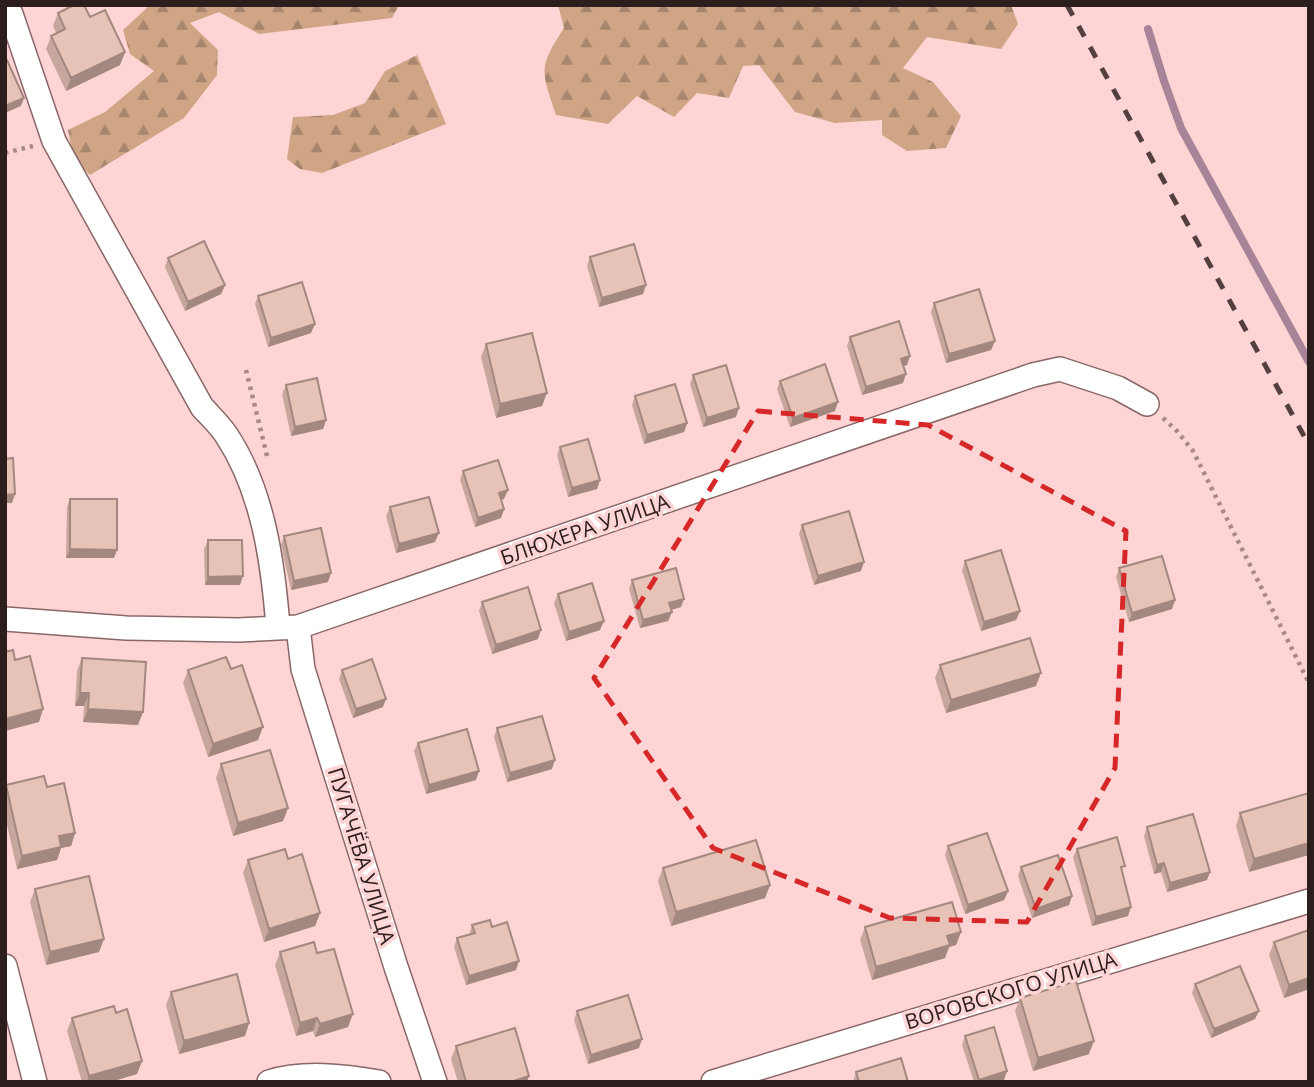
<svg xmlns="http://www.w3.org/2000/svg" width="1314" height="1087" font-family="'Open Sans',sans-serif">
<defs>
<pattern id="forest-firs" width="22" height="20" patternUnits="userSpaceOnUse" patternTransform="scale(1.75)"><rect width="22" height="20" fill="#cfa586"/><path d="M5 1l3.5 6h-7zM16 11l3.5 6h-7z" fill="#a8866d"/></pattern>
</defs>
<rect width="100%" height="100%" fill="#fed5d4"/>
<path fill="url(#forest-firs)" d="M 150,5 L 399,5 L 392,18 L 259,34 L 219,12 L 190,23 L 218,50 L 217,75 L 184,118 L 90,175 L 74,160 L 68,130 L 105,112 L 154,71 L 130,54 L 123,30 Z
M 558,5 L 1011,5 L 1018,24 L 1001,49 L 927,37 L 903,68 L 933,82 L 961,116 L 946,148 L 907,151 L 882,135 L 882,120 L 835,123 L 795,112 L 759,65 L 743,66 L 729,98 L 697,93 L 674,117 L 637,96 L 608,124 L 556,115 C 541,71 538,68 564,28 Z
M 417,55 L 446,124 L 322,173 L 300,169 L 287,159 L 293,117 L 333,115 L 365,103 L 385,71 Z"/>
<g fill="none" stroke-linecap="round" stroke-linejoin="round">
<path stroke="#a88499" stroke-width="8" d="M 1148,29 L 1164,81 L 1181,128 L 1309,362"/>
<defs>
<path id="street" d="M 11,14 L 54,141 L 202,407 C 210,416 220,425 227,436 C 263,491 273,562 278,627
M 5,619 L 126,628 L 239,630 L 298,627 L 1033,375 L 1060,369 L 1118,388 L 1147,404
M 298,627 L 303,669 L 396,967 L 435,1082
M 5,966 L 35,1082
M 269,1082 C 303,1071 345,1076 379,1082
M 713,1082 L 1309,901"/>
</defs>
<use href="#street" stroke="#8a6767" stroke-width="26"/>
<path stroke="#a78988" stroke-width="4.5" stroke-dasharray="3.5 5" stroke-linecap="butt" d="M 5,153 L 33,146
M 246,370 L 268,460
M 1163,418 L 1177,431 L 1193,451 L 1309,683"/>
<use href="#street" stroke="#fff" stroke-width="23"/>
<path stroke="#533f3f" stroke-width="5" stroke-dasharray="12 12" stroke-linecap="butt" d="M 1067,5 L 1309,445"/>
</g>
<path fill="#c7a79d" d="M 58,13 L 90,17 L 125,52 L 120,65 L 66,91 L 46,49 L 51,36 L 56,33 L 53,26 Z
M 590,257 L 643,294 L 599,307 L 587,266 Z
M 168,258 L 225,285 L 221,294 L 185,311 L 165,267 Z
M 258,296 L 311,333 L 268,347 L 255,304 Z
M 934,303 L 995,341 L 991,350 L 946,363 L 931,312 Z
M 850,337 L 907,365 L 903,366 L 903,383 L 862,395 L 847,346 Z
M 486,344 L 542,406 L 496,418 L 481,357 Z
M 693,375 L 736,417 L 703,427 L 690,384 Z
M 780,381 L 835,411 L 790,427 L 777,389 Z
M 286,385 L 326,420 L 323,429 L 291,436 L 282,394 Z
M 635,396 L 687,423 L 684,432 L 644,444 L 632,405 Z
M 560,447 L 600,480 L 597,489 L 568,497 L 557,455 Z
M 463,471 L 504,499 L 501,500 L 504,509 L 501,518 L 475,527 L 460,480 Z
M 70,499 L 114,558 L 66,558 L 67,507 Z
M 390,507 L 435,542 L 396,553 L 386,516 Z
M 802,525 L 861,571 L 814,585 L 799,534 Z
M 284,536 L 328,582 L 291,590 L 281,545 Z
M 208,540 L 240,585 L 205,585 L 204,549 Z
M 965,561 L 1020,611 L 1016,620 L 981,631 L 962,570 Z
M 1119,568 L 1175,600 L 1172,609 L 1129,622 L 1116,577 Z
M 632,580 L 681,607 L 671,610 L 672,612 L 668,621 L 640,628 L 629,589 Z
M 558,594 L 600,630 L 566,641 L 554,603 Z
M 482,602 L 538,639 L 492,654 L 479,611 Z
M 82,658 L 138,725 L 83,722 L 84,706 L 75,706 L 77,671 Z
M 940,665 L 1036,686 L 946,713 L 935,678 Z
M 188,670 L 258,740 L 208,757 L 183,683 Z
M 342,670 L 383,707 L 353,718 L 339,679 Z
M 497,728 L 552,769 L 507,782 L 494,737 Z
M 418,743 L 476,780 L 426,794 L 414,751 Z
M 221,764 L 288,808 L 283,821 L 233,836 L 216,778 Z
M 6,785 L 47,787 L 75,833 L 71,846 L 61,848 L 57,860 L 17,869 L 5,816 Z
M 1309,793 L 1249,872 L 1236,826 L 1240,813 Z
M 1147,827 L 1207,880 L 1167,892 L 1161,872 L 1154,874 L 1144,836 Z
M 948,846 L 1008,891 L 1004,900 L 965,914 L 945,855 Z
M 1077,849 L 1122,874 L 1128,916 L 1092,926 L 1073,857 Z
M 288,859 L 320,913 L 315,926 L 264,942 L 243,873 L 248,860 Z
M 1021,867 L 1072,896 L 1069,905 L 1032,918 L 1018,876 Z
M 663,868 L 770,885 L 765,898 L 671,926 L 658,881 Z
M 35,889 L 99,952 L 46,965 L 30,902 Z
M 472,925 L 492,927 L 516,970 L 466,985 L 454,947 L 457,938 L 469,935 Z
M 865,927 L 961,932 L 956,945 L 949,947 L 945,958 L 872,980 L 860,940 Z
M 1309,930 L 1309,989 L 1284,998 L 1269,955 L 1274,942 Z
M 280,952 L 317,953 L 348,1027 L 315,1037 L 313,1031 L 296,1036 L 275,965 Z
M 1195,984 L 1255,1019 L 1211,1038 L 1192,993 Z
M 171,992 L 249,1023 L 245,1036 L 179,1054 L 166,1005 Z
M 1020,998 L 1089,1054 L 1033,1071 L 1015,1011 Z
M 577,1011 L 639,1048 L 588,1064 L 574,1020 Z
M 72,1018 L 142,1061 L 137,1074 L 110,1082 L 82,1082 L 67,1031 Z
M 965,1036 L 1004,1080 L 999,1082 L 974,1082 L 962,1045 Z
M 456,1046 L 527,1082 L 458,1082 L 451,1059 Z
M 856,1072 L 908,1082 L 853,1082 Z"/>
<path fill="#a2887f" d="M 125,52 L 120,65 L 66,91 L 71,78 Z
M 24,98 L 21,106 L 5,113 L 5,106 Z
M 225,285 L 221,294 L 185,311 L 188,302 Z
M 646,285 L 643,294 L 599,307 L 602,298 Z
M 315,324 L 311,333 L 268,347 L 271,338 Z
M 995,341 L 991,350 L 946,363 L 949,354 Z
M 910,356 L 907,365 L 898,368 L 901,359 Z
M 906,374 L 903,383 L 862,395 L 866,387 Z
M 547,393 L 542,406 L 496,418 L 500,404 Z
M 838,402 L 835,411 L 790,427 L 793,418 Z
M 739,408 L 736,417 L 703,427 L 707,418 Z
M 326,420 L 323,429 L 291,436 L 295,427 Z
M 687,423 L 684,432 L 644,444 L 647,435 Z
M 600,480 L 597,489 L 568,497 L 572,488 Z
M 508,490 L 504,499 L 495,501 L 499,493 Z
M 15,494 L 12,503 L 5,503 L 5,495 Z
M 504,509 L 501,518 L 475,527 L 478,518 Z
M 439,533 L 435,542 L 396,553 L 399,544 Z
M 70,549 L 117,550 L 114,558 L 66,558 Z
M 864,562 L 861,571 L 814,585 L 818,576 Z
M 331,573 L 328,582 L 291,590 L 294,581 Z
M 243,576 L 240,585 L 205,585 L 208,577 Z
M 684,599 L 681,607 L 666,611 L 669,603 Z
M 1175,600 L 1172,609 L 1129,622 L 1132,613 Z
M 1020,611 L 1016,620 L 981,631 L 984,622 Z
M 672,612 L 668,621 L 640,628 L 643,620 Z
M 604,621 L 600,630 L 566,641 L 569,632 Z
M 541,630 L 538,639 L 492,654 L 496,645 Z
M 1041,673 L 1036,686 L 946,713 L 951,700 Z
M 80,693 L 89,693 L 84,706 L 75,706 Z
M 386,699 L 383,707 L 353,718 L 356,709 Z
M 43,709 L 39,722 L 5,731 L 5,719 Z
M 88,709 L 143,712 L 138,725 L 83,722 Z
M 263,727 L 258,740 L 208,757 L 213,744 Z
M 555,760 L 552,769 L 507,782 L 510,773 Z
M 479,771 L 476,780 L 426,794 L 429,785 Z
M 288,808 L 283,821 L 233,836 L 238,823 Z
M 75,833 L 71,846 L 61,848 L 57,860 L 17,869 L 22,856 L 59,836 Z
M 1309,843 L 1309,855 L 1249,872 L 1254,859 Z
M 1164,863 L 1161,872 L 1154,874 L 1157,865 Z
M 1210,872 L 1207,880 L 1167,892 L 1170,883 Z
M 770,885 L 765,898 L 671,926 L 676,912 Z
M 1008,891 L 1004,900 L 965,914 L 968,905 Z
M 1072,896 L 1069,905 L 1032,918 L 1036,909 Z
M 1131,907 L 1128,916 L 1092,926 L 1096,917 Z
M 320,913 L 315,926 L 264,942 L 269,929 Z
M 961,932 L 956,945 L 949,947 L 945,958 L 872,980 L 876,967 L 947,936 Z
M 104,939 L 99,952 L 46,965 L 50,952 Z
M 519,961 L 516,970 L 466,985 L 469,976 Z
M 1309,978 L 1309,989 L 1284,998 L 1289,985 Z
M 1259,1011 L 1255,1019 L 1211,1038 L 1214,1029 Z
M 353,1014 L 348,1027 L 315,1037 L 320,1024 Z
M 317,1018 L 313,1031 L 296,1036 L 300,1023 Z
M 249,1023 L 245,1036 L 179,1054 L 184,1041 Z
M 642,1039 L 639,1048 L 588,1064 L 591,1055 Z
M 1094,1041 L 1089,1054 L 1033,1071 L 1038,1058 Z
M 142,1061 L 137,1074 L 110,1082 L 87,1082 L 89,1076 Z
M 1007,1071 L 1004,1080 L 999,1082 L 978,1082 L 979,1080 Z
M 529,1076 L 527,1082 L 511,1082 Z"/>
<path fill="#e7c2b6" stroke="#a2887f" stroke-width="2" d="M 74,5 L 84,5 L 90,17 L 105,10 L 125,52 L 71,78 L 51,36 L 65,29 L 58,13 Z
M 7,60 L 24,98 L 5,106 L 5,61 Z
M 204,241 L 225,285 L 188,302 L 168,258 Z
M 634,244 L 646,285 L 602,298 L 590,257 Z
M 302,282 L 315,324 L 271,338 L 258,296 Z
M 979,289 L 995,341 L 949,354 L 934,303 Z
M 899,321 L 910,356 L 901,359 L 906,374 L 866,387 L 850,337 Z
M 532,333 L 547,393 L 500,404 L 486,344 Z
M 825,364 L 838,402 L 793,418 L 780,381 Z
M 726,365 L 739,408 L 707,418 L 693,375 Z
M 317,378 L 326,420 L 295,427 L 286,385 Z
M 675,384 L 687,423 L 647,435 L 635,396 Z
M 588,439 L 600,480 L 572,488 L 560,447 Z
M 13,458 L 15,494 L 5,495 L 5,459 Z
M 498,460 L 508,490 L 499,493 L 504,509 L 478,518 L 463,471 Z
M 429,497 L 439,533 L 399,544 L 390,507 Z
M 70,499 L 117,499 L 117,550 L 70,549 Z
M 849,511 L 864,562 L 818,576 L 802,525 Z
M 321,528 L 331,573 L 294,581 L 284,536 Z
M 208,540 L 242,540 L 243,576 L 208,577 Z
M 1001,550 L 1020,611 L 984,622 L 965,561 Z
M 1162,556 L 1175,600 L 1132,613 L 1119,568 Z
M 676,568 L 684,599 L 669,603 L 672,612 L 643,620 L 632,580 Z
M 592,583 L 604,621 L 569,632 L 558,594 Z
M 528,587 L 541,630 L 496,645 L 482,602 Z
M 1030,638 L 1041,673 L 951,700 L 940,665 Z
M 13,650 L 15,660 L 30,656 L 43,709 L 5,719 L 5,652 Z
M 226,657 L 231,669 L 242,665 L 263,727 L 213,744 L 188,670 Z
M 82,658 L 146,662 L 143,712 L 88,709 L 89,693 L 80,693 Z
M 372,659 L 386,699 L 356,709 L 342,670 Z
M 542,716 L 555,760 L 510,773 L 497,728 Z
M 467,729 L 479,771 L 429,785 L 418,743 Z
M 270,750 L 288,808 L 238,823 L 221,764 Z
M 44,776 L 47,787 L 64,783 L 75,833 L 59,836 L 61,847 L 22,856 L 6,785 Z
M 1309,793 L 1309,843 L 1254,859 L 1240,813 Z
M 1193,814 L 1210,872 L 1170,883 L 1164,863 L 1157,865 L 1147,827 Z
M 987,833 L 1008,891 L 968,905 L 948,846 Z
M 1117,837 L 1125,866 L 1121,867 L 1131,907 L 1096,917 L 1077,849 Z
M 756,840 L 770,885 L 676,912 L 663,868 Z
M 285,849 L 288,859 L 302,854 L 320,913 L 269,929 L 248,860 Z
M 1058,855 L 1072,896 L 1036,909 L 1021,867 Z
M 89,876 L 104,939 L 50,952 L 35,889 Z
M 952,902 L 961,932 L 947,936 L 950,945 L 876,967 L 865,927 Z
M 490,920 L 492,927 L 507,922 L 519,961 L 469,976 L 457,938 L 475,933 L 472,925 Z
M 1309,930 L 1309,978 L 1289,985 L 1274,942 Z
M 314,942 L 317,953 L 334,949 L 353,1014 L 320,1024 L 317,1018 L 300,1023 L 280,952 Z
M 1240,966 L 1259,1011 L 1214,1029 L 1195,984 Z
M 237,974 L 249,1023 L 184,1041 L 171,992 Z
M 1076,981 L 1094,1041 L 1038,1058 L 1020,998 Z
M 628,995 L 642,1039 L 591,1055 L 577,1011 Z
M 114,1006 L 116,1013 L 127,1009 L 142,1061 L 89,1076 L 72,1018 Z
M 994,1027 L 1007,1071 L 979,1080 L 965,1036 Z
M 515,1028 L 529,1076 L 511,1082 L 466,1082 L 456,1046 Z
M 901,1058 L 908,1082 L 859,1082 L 856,1072 Z"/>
<path fill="none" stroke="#d62828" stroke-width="5" stroke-dasharray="14 9" stroke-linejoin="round" d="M 758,411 L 928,425 L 1126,531 L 1115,768 L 1027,922 L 890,918 L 713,848 L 594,678 Z"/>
<g text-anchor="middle" stroke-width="7" stroke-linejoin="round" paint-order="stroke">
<g font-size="21" fill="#2d1e1e" stroke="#fed5d4">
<text transform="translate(585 530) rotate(-19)" y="7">БЛЮХЕРА УЛИЦА</text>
<text transform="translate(361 856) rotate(73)" y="7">ПУГАЧЁВА УЛИЦА</text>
<text transform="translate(1011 991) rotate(-17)" y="7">ВОРОВСКОГО УЛИЦА</text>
</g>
</g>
<rect width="1314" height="1087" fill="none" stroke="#2d1e1e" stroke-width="14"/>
</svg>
